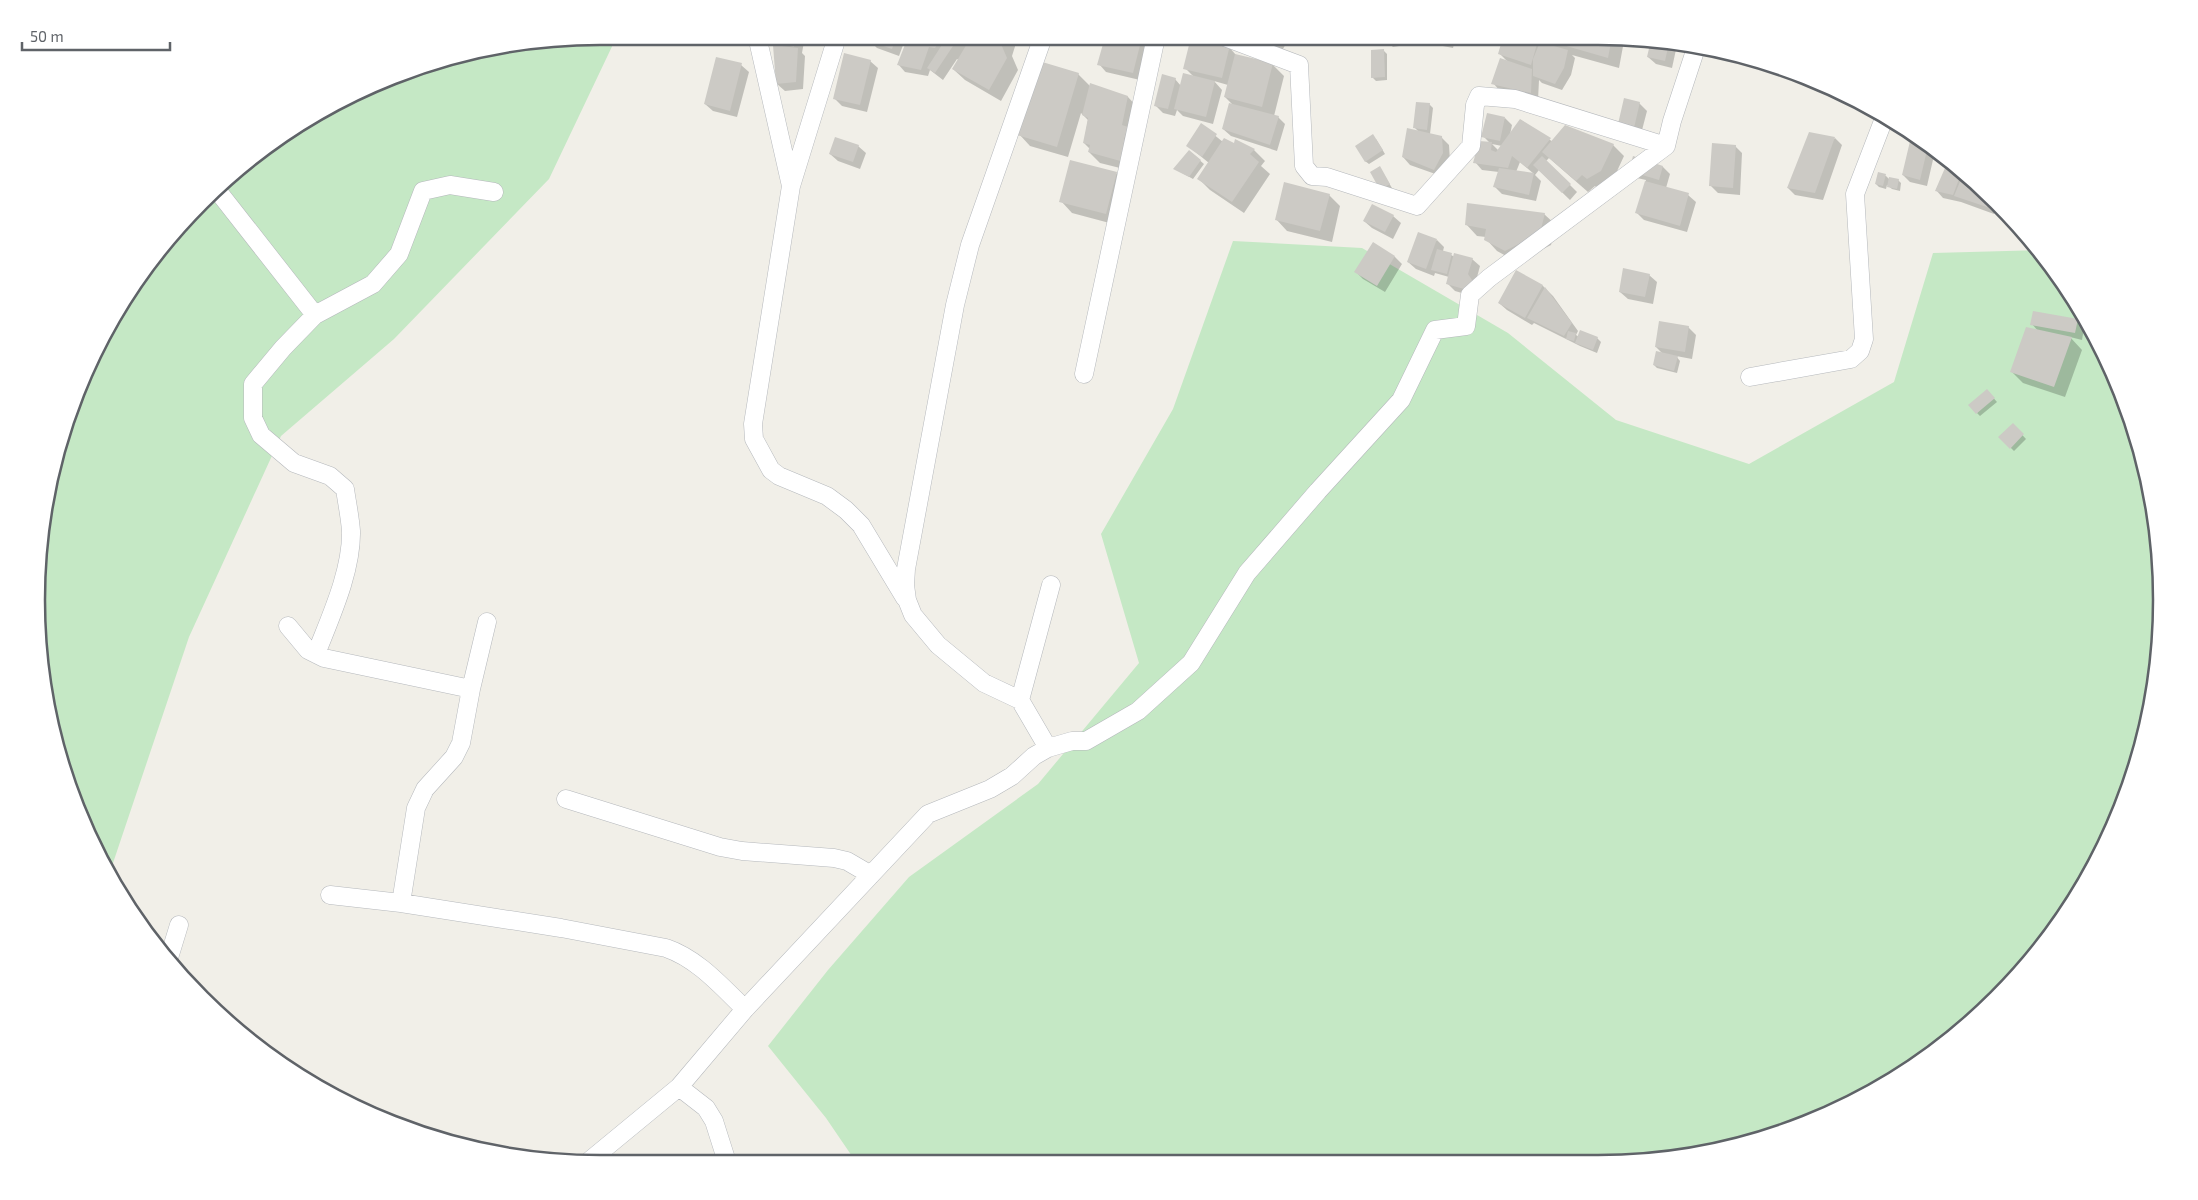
<svg xmlns="http://www.w3.org/2000/svg" width="2198" height="1200" font-family="'Exo 2',sans-serif">
<rect width="100%" height="100%" fill="#f1efe8"/>
<path fill="#c5e8c5" d="M 600,36 L 617,36 L 549,179 L 394,339 L 281,436 L 189,637 L 113,863 L 108,871 L 79,816 L 55,746 L 37,637 L 37,563 L 55,454 L 79,384 L 131,287 L 176,228 L 257,153 L 318,112 L 419,66 L 490,47 Z
M 1233,241 L 1362,248 L 1508,333 L 1616,420 L 1749,464 L 1894,382 L 1933,253 L 2039,250 L 2045,257 L 2103,350 L 2142,454 L 2161,563 L 2157,673 L 2132,781 L 2086,882 L 1997,998 L 1911,1069 L 1779,1134 L 1671,1159 L 856,1162 L 826,1118 L 768,1046 L 828,970 L 909,877 L 1038,784 L 1139,663 L 1101,534 L 1173,409 Z"/>
<path fill="#0003" fill-rule="evenodd" d="M 777,36 L 805,36 L 802,53 L 805,56 L 803,89 L 785,91 L 777,84 L 782,47 L 776,41 Z
M 872,37 L 906,37 L 899,56 L 877,48 L 870,41 Z
M 909,37 L 1018,37 L 1012,56 L 1018,70 L 1001,101 L 965,80 L 953,69 L 959,60 L 957,59 L 943,80 L 930,70 L 928,76 L 905,72 L 898,64 Z
M 1106,37 L 1150,37 L 1140,80 L 1106,72 L 1099,64 Z
M 1238,37 L 1290,37 L 1277,59 Z
M 1388,37 L 1397,37 L 1399,46 L 1393,47 L 1390,44 Z
M 1405,37 L 1456,37 L 1453,48 L 1407,39 Z
M 1504,37 L 1620,37 L 1624,41 L 1619,68 L 1572,55 L 1575,58 L 1571,75 L 1562,90 L 1542,83 L 1539,80 L 1538,100 L 1500,91 L 1493,83 L 1508,62 L 1500,54 Z
M 1652,40 L 1677,45 L 1672,68 L 1656,64 L 1648,57 Z
M 1229,47 L 1236,55 L 1273,65 L 1284,76 L 1274,116 L 1278,117 L 1285,124 L 1277,151 L 1231,136 L 1223,129 L 1234,106 L 1225,97 L 1228,85 L 1214,81 L 1222,90 L 1213,124 L 1183,116 L 1177,110 L 1175,116 L 1163,113 L 1155,105 L 1175,79 L 1181,86 L 1193,76 L 1185,68 Z
M 1383,50 L 1387,54 L 1387,80 L 1376,81 L 1372,77 Z
M 870,61 L 878,68 L 867,112 L 842,106 L 834,98 Z
M 741,65 L 749,72 L 737,117 L 713,111 L 705,104 Z
M 1078,74 L 1090,86 L 1128,97 L 1139,109 L 1136,150 L 1140,154 L 1136,172 L 1100,163 L 1089,152 L 1090,149 L 1084,143 L 1088,120 L 1081,113 L 1068,157 L 1030,146 L 1019,134 Z
M 1639,103 L 1647,111 L 1641,134 L 1626,131 Z
M 1429,104 L 1433,108 L 1430,134 L 1441,137 L 1449,145 L 1450,161 L 1441,176 L 1410,165 L 1403,157 L 1419,132 L 1415,128 Z
M 1505,118 L 1512,125 L 1510,135 L 1521,120 L 1553,142 L 1613,145 L 1624,156 L 1612,182 L 1599,190 L 1595,186 L 1588,192 L 1549,158 L 1546,161 L 1577,192 L 1570,200 L 1539,170 L 1535,175 L 1541,181 L 1536,201 L 1502,194 L 1495,187 L 1499,172 L 1482,170 L 1475,162 L 1490,143 L 1483,136 ZM 1492,144 L 1502,146 L 1499,151 ZM 1520,162 L 1534,174 L 1516,172 Z
M 1202,125 L 1223,142 L 1235,145 L 1236,140 L 1254,150 L 1265,161 L 1261,166 L 1270,174 L 1244,213 L 1210,190 L 1199,179 L 1209,163 L 1188,146 Z
M 1835,138 L 1842,145 L 1823,200 L 1795,195 L 1788,188 Z
M 1912,138 L 1919,140 L 1935,151 L 1927,186 L 1910,182 L 1903,175 Z
M 1376,139 L 1385,154 L 1369,164 L 1365,161 Z
M 858,146 L 866,153 L 860,169 L 838,161 L 830,154 Z
M 1735,146 L 1742,153 L 1740,195 L 1718,193 L 1711,186 Z
M 1190,152 L 1204,164 L 1193,179 L 1175,169 Z
M 1634,158 L 1663,167 L 1670,174 L 1666,188 L 1688,195 L 1696,202 L 1687,232 L 1644,220 L 1637,213 L 1646,180 L 1637,178 Z
M 1949,162 L 1969,176 L 1998,206 L 1994,214 L 1961,202 L 1943,198 L 1936,190 Z
M 1380,168 L 1392,188 L 1384,192 Z
M 1116,173 L 1128,184 L 1117,225 L 1072,213 L 1061,201 Z
M 1879,174 L 1886,176 L 1890,180 L 1898,180 L 1901,183 L 1900,191 L 1892,189 L 1887,185 L 1886,189 L 1879,187 L 1876,184 Z
M 1329,195 L 1340,206 L 1332,242 L 1287,231 L 1276,219 Z
M 1544,214 L 1556,225 L 1551,245 L 1517,262 L 1497,251 L 1486,239 L 1486,237 L 1477,236 L 1466,224 Z
M 1393,216 L 1401,223 L 1393,239 L 1372,228 L 1364,221 Z
M 1437,240 L 1444,247 L 1443,251 L 1455,257 L 1472,259 L 1480,266 L 1472,296 L 1455,291 L 1447,283 L 1449,277 L 1435,273 L 1434,276 L 1416,269 L 1408,262 Z
M 1373,244 L 1395,257 L 1402,264 L 1385,292 L 1363,279 L 1356,272 Z
M 1517,272 L 1543,286 L 1553,296 L 1578,331 L 1576,335 L 1579,337 L 1597,338 L 1601,342 L 1597,353 L 1580,346 L 1534,323 L 1532,325 L 1507,310 L 1499,303 Z
M 1649,275 L 1657,282 L 1653,304 L 1628,299 L 1620,292 Z
M 2077,320 L 2084,328 L 2082,340 L 2070,337 L 2082,350 L 2065,397 L 2023,383 L 2012,372 L 2038,331 L 2032,324 Z
M 1688,327 L 1696,335 L 1692,359 L 1676,356 L 1680,361 L 1677,373 L 1657,368 L 1654,365 L 1663,354 L 1656,347 Z
M 1990,394 L 1997,402 L 1980,416 L 1977,413 Z
M 2013,425 L 2026,439 L 2014,451 L 2000,437 Z"/>
<path fill="#cccac5" d="M 776,36 L 797,36 L 794,47 L 774,42 Z
M 870,37 L 896,37 L 892,49 L 869,41 Z
M 908,37 L 942,37 L 935,48 L 929,47 L 921,70 L 897,65 Z
M 947,37 L 959,37 L 935,73 L 927,68 Z
M 971,37 L 1004,37 L 1001,44 L 1007,58 L 989,90 L 952,69 Z
M 1105,37 L 1142,37 L 1133,73 L 1097,65 Z
M 1191,37 L 1230,45 L 1222,78 L 1183,69 Z
M 1245,37 L 1272,37 L 1265,49 Z
M 1503,37 L 1539,37 L 1531,65 L 1498,54 Z
M 1542,37 L 1612,37 L 1608,58 L 1542,39 Z
M 1651,40 L 1669,43 L 1665,61 L 1647,57 Z
M 1540,42 L 1568,50 L 1564,68 L 1555,84 L 1533,76 L 1533,59 Z
M 773,45 L 798,48 L 796,82 L 776,84 Z
M 1384,49 L 1385,77 L 1371,78 L 1371,50 Z
M 844,53 L 871,60 L 860,105 L 833,99 Z
M 1235,54 L 1273,63 L 1262,107 L 1224,97 Z
M 716,57 L 742,63 L 730,111 L 704,104 Z
M 1500,58 L 1532,69 L 1531,93 L 1491,84 Z
M 1039,61 L 1079,73 L 1057,147 L 1017,135 Z
M 1183,73 L 1215,81 L 1206,117 L 1174,109 Z
M 1162,74 L 1176,78 L 1168,109 L 1154,106 Z
M 1090,83 L 1128,96 L 1122,125 L 1128,127 L 1124,139 L 1129,142 L 1124,162 L 1088,152 L 1090,145 L 1083,143 L 1088,118 L 1082,115 Z
M 1624,98 L 1640,102 L 1634,128 L 1618,124 Z
M 1416,102 L 1430,103 L 1427,130 L 1413,128 Z
M 1229,103 L 1279,116 L 1270,145 L 1222,129 Z
M 1487,113 L 1505,117 L 1500,141 L 1481,137 Z
M 1520,119 L 1551,138 L 1527,168 L 1512,156 L 1508,168 L 1473,163 L 1479,141 L 1492,142 L 1491,150 L 1496,152 Z
M 1201,123 L 1217,134 L 1202,157 L 1186,146 Z
M 1565,125 L 1614,144 L 1601,171 L 1587,179 L 1582,175 L 1576,181 L 1542,152 Z
M 1407,128 L 1442,136 L 1443,153 L 1434,170 L 1402,157 Z
M 1809,132 L 1835,137 L 1815,193 L 1787,188 Z
M 1373,134 L 1383,150 L 1365,162 L 1355,146 Z
M 835,137 L 859,145 L 853,162 L 829,154 Z
M 1911,137 L 1916,138 L 1928,146 L 1920,180 L 1902,175 Z
M 1224,138 L 1234,143 L 1235,139 L 1255,149 L 1250,154 L 1259,162 L 1232,202 L 1197,179 Z
M 1712,143 L 1736,145 L 1733,188 L 1709,186 Z
M 1189,150 L 1201,160 L 1189,177 L 1173,169 Z
M 1542,156 L 1571,184 L 1562,193 L 1533,165 Z
M 1633,156 L 1663,166 L 1659,180 L 1629,171 Z
M 1070,160 L 1117,172 L 1106,214 L 1059,202 Z
M 1948,161 L 1962,171 L 1953,195 L 1935,191 Z
M 1380,166 L 1390,184 L 1380,190 L 1370,172 Z
M 1499,168 L 1534,173 L 1529,195 L 1493,187 Z
M 1878,172 L 1886,174 L 1883,186 L 1875,184 Z
M 1964,172 L 1991,198 L 1987,207 L 1954,196 Z
M 1889,177 L 1899,179 L 1897,189 L 1887,187 Z
M 1645,181 L 1689,193 L 1680,226 L 1635,213 Z
M 1284,182 L 1330,194 L 1320,231 L 1275,220 Z
M 1467,203 L 1545,213 L 1540,233 L 1505,251 L 1484,240 L 1486,229 L 1465,225 Z
M 1372,204 L 1394,215 L 1385,232 L 1363,221 Z
M 1418,232 L 1437,239 L 1426,269 L 1407,262 Z
M 1373,242 L 1395,256 L 1377,286 L 1354,272 Z
M 1437,249 L 1452,253 L 1447,274 L 1431,270 Z
M 1454,253 L 1473,258 L 1468,274 L 1474,283 L 1464,289 L 1446,284 Z
M 1623,268 L 1650,274 L 1645,297 L 1619,292 Z
M 1516,270 L 1543,285 L 1525,318 L 1498,303 Z
M 1545,287 L 1572,323 L 1564,336 L 1527,318 Z
M 2033,311 L 2078,319 L 2075,333 L 2030,325 Z
M 1659,321 L 1689,326 L 1685,352 L 1655,347 Z
M 2026,327 L 2072,337 L 2054,387 L 2010,372 Z
M 1580,330 L 1598,337 L 1593,350 L 1575,343 Z
M 1568,331 L 1576,333 L 1574,341 L 1566,339 Z
M 1656,351 L 1678,356 L 1674,371 L 1653,365 Z
M 1987,389 L 1995,398 L 1976,414 L 1968,405 Z
M 2013,423 L 2024,434 L 2010,449 L 1998,437 Z"/>
<g fill="none" stroke-linecap="round" stroke-linejoin="round">
<defs>
<path id="street" d="M 757,36 L 791,186
M 837,37 L 791,186 L 753,424 L 754,439 L 771,470 L 779,476 L 827,496 L 846,510 L 861,525 L 905,598
M 1043,37 L 970,245 L 955,305 L 906,569 L 905,585 L 907,600 L 913,615 L 938,645 L 984,683 L 1020,700 L 1048,748
M 1225,37 L 1299,65 L 1304,166 L 1312,176 L 1327,177 L 1417,206 L 1471,146 L 1475,105 L 1479,96 L 1515,99 L 1666,146
M 217,190 L 315,315
M 1084,374 L 1156,37
M 1750,377 L 1851,359 L 1860,351 L 1864,339 L 1855,194 L 1885,116
M 288,626 L 308,650 L 324,658 L 471,689 L 461,743 L 454,757 L 425,789 L 416,808 L 401,903
M 316,654 C 330,618 352,571 351,531 C 350,517 347,503 345,489 L 330,476 L 294,463 L 261,435 L 253,418 L 253,384 L 283,348 L 315,315 L 373,284 L 399,254 L 423,191 L 450,185 L 494,192
M 471,689 L 487,622
M 1020,700 L 1051,585
M 566,799 L 720,847 L 742,851 L 834,858 L 847,861 L 871,875
M 330,895 L 401,903 L 561,928 L 666,948 C 698,959 721,986 745,1009
M 168,961 L 179,925
M 679,1087 L 706,1108 L 714,1121 L 727,1162
M 588,1162 L 679,1087 L 745,1009 L 928,814 L 990,789 L 1012,776 L 1034,756 L 1048,748 L 1072,741 L 1086,741 L 1138,711 L 1191,663 L 1247,573 L 1318,491 L 1401,400 L 1435,330 L 1466,326 L 1470,295 L 1489,278 L 1666,146 L 1672,121 L 1696,48"/>
</defs>
<use href="#street" stroke="#b5b8bc" stroke-width="19"/>
<use href="#street" stroke="#fff" stroke-width="18"/>
</g>
<path d="M0 0H2198V1200H0ZM600 45H1598A555 555 0 0 1 2153 600V600A555 555 0 0 1 1598 1155H600A555 555 0 0 1 45 600V600A555 555 0 0 1 600 45Z" fill="#fff" fill-rule="evenodd"/>
<path fill="none" stroke="#5f6368" stroke-width="2.5" d="M600 45H1598A555 555 0 0 1 2153 600V600A555 555 0 0 1 1598 1155H600A555 555 0 0 1 45 600V600A555 555 0 0 1 600 45Z"/>
<path d="M22 42v8h148v-8" fill="none" stroke="#5f6368" stroke-width="2.5"/>
<text x="30" y="42" font-size="15" fill="#5f6368" stroke="#ffffff" stroke-width="4" paint-order="stroke">50 m</text>
</svg>
